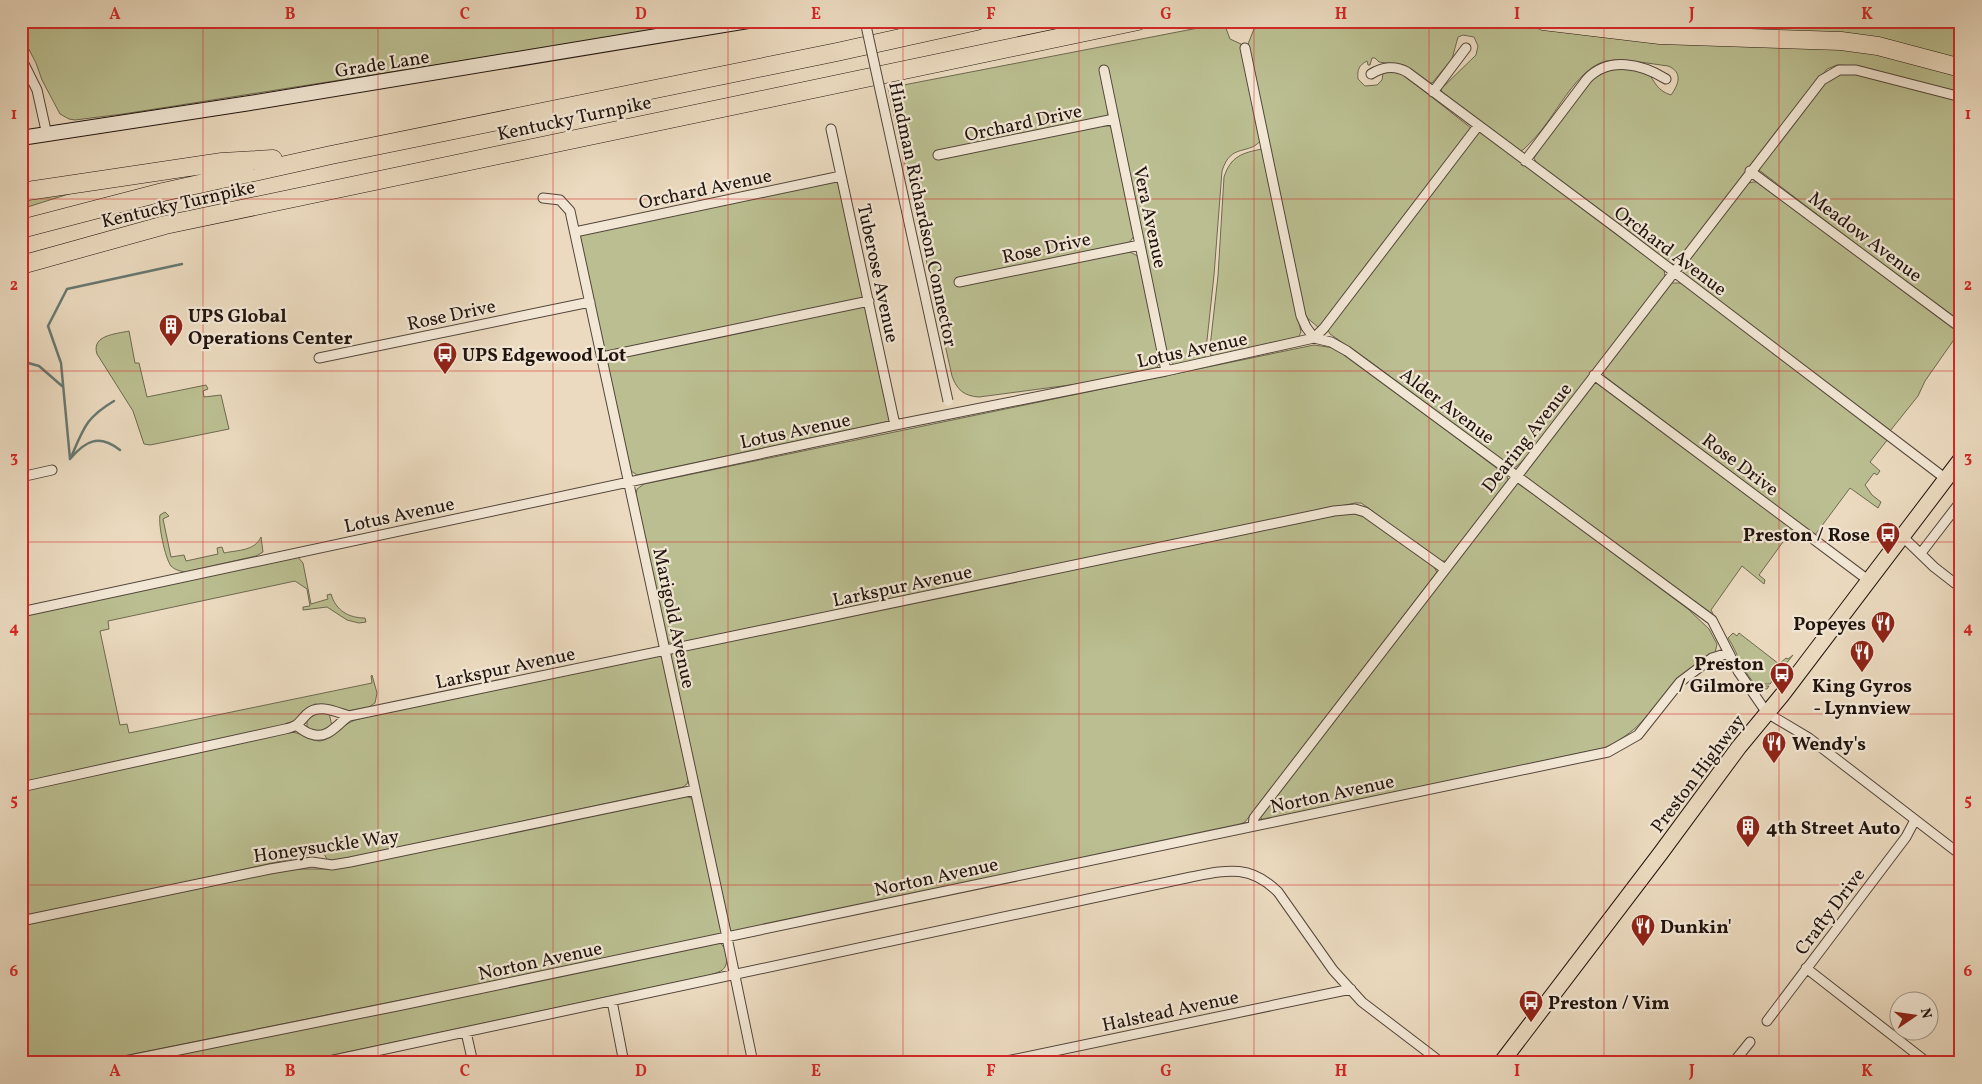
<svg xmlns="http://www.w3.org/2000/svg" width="1982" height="1084" font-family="Vollkorn,serif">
<rect width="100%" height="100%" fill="#ebdabf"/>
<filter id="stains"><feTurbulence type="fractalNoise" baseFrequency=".004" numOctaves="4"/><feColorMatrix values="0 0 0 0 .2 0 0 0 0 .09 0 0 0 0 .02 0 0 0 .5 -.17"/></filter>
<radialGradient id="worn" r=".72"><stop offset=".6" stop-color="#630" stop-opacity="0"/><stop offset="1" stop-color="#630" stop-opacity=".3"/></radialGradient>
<path fill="#babe90" stroke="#6d6950" d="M 21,21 L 685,21 L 674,27 L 647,32 L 123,114 L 75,120 L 69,119 L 60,114 L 42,80 L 36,63 L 21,34 Z
M 1261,21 L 1486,21 L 1573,32 L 1857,50 L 1961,72 L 1961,94 L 1858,66 L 1837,65 L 1827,69 L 1689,247 L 1672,264 L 1667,262 L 1537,164 L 1534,158 C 1547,139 1583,79 1603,71 C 1619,65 1633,69 1648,72 C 1655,83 1658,91 1671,95 C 1679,84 1683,72 1668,66 C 1652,64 1621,58 1606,61 C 1581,67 1561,104 1546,124 C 1540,133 1531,142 1523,150 L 1518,151 L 1441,91 L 1442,88 L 1476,55 L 1478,46 L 1474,37 L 1463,35 L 1458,37 L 1452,59 L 1432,83 L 1427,82 L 1403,65 L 1379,62 L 1375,58 L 1372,58 L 1370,65 L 1368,65 L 1367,61 C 1359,65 1357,70 1358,79 L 1365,86 L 1377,85 L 1382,80 L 1383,73 L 1388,71 L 1399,72 L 1405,76 L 1471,128 L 1319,328 L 1305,316 L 1266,145 L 1248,44 L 1254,29 L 1261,24 Z
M 1577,21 L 1961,21 L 1961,61 Z
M 1224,23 L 1230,39 L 1241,44 L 1261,140 C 1249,156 1231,142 1222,171 L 1214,275 L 1205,359 L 1175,365 L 1168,360 L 1107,67 L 1108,114 L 1094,126 L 1110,126 L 1112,130 L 1134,236 L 1129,243 L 1128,251 L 1136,255 L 1140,260 L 1160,359 L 1158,366 L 1155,369 L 1085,383 L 979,397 C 964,396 957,390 952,376 L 888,88 Z
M 1849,72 L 1961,99 L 1961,324 L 1759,170 L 1759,168 L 1813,95 L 1831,76 Z
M 1479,130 L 1664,269 L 1665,277 L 1525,459 L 1516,467 L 1512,467 L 1372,363 L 1330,334 L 1328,330 Z
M 1262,149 L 1301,332 L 1298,338 L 1211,357 L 1210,347 L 1218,276 L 1224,177 C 1231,156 1242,153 1262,149 Z
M 832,180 L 840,184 L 864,295 L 863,298 L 609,352 L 604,351 L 580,237 L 583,233 Z
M 1753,182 L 1758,182 L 1960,331 L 1925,381 L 1918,396 L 1890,431 L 1695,285 L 1679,270 L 1745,184 Z
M 72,193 L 21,209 L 21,200 Z
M 1671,283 L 1680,283 L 1685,285 L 1888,439 L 1870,462 L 1880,471 L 1877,475 L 1874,473 L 1865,485 L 1872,495 L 1881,502 L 1878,508 L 1850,488 L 1815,535 L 1604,376 L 1603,371 Z
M 867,306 L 891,421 L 637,475 L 631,471 L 607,363 L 611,358 Z
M 129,331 L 135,363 L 139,363 L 147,397 L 206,385 L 208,389 L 203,391 L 204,397 L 221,395 L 229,429 L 150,445 L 144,444 L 133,411 L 97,354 C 91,335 116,334 129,331 Z
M 1314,345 L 1334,348 L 1345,354 L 1507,476 L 1508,480 L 1447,561 L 1439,561 L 1367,507 L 1361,503 L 1355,503 L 673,644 L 667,641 L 636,495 L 637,489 L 644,484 Z
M 1596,382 L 1600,383 L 1797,532 L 1794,540 L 1788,535 L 1759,575 L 1765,580 L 1764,584 L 1742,566 L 1711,610 L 1714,616 L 1526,478 L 1524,474 L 1592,384 Z
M 1517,483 L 1553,508 L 1688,609 L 1709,629 L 1717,644 L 1715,653 C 1703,661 1690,667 1680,677 C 1651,707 1645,729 1604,748 L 1263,820 L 1260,817 Z
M 165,512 L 169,516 L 163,519 L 171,557 L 184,555 L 186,561 L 218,554 L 217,548 L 222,547 L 224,553 C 238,550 255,551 261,537 L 263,552 L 256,556 L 185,572 C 180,571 175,570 171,566 C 165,558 158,524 160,515 Z
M 1348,512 L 1369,518 L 1434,567 L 1437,572 L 1245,822 L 1236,826 L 731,934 L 670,658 L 672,652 Z
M 297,556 L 303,563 L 311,604 L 328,599 L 327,595 L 331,594 C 336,611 349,618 365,618 L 366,622 L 359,623 L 347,620 L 327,607 L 303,610 L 303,607 L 310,606 L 307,589 L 295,581 L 108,621 L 109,629 L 100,631 L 120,725 L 127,724 L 129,733 L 159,727 L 372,683 L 371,676 L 372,675 L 377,693 L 375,703 L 369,707 L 348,711 L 315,704 L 307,708 L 299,719 L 289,725 L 21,783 L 21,616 Z
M 1733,633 L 1737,636 L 1739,633 L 1779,664 L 1786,658 L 1788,659 L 1793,655 L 1770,684 L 1761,684 L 1760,686 L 1769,686 L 1767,689 C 1748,689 1738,652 1728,638 Z
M 659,656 L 663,658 L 689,777 L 687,784 L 683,787 L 336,861 L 328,861 L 323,852 L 21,918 L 21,789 L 290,732 C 301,732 310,741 320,741 C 330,740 338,728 347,724 C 353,720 359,719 366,717 Z
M 315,713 L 329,713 L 332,726 L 319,733 L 307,728 L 307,719 Z
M 685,796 L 691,798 L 695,804 L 722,932 L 718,936 L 89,1063 L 21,1063 L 21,925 L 287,869 L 334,869 Z
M 720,943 C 726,947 729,960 725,967 C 722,972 715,973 710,975 L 296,1063 L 133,1063 Z"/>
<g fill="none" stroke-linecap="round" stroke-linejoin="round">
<path stroke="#687871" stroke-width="2.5" d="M 21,361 L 39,366 L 62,386
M 120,450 C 99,434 86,440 70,459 L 61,363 L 48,326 L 67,289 L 182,264
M 72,455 C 84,427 87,417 114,401"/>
<defs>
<path id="minor" d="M 1245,48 L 1301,316 L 1306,327 L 1314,338 L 1331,342 L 1347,351 L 1712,620 L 1738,671 L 1767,713 L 1809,738 L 1961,855
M 21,58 L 37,90 L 47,135
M 1104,70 L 1166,371
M 1371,74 C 1382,67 1395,65 1407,72 L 1619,230 L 1946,479
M 1433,92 L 1466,48
M 831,129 L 895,425
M 938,155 L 1114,119
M 1525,161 L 1587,79 C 1609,56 1642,64 1666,79
M 1750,171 L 1961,328
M 543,198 L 560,200 L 570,211 L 725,928 L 753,1063
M 575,232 L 841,176
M 959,282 L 1140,245
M 602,357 L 869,301
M 319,358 L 590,302
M 1594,375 L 1868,580
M 21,477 L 52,470
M 1902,536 L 1934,567 L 1961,588
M 1921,553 L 1961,501
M 21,612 L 895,425 L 1166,371 L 1314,338 L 1324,328 L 1478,126
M 297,726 C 302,729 306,733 311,734 C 328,740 337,724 349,716 L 1334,511 L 1355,509 L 1365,512 L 1445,569
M 21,787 L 285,729 C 299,726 298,723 307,714 C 319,703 336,712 349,716
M 1253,826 L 1254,818 L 1822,80 L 1839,70 L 1856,70 L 1961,97
M 21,921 L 270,869 L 312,862 L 332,865 L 350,862 L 695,790
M 1806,968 L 1928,1063
M 612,1001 L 624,1063
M 1767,1021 L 1906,837 L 1915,820
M 466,1032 L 473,1063
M 115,1063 L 402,1005 L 1608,752 L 1638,735 L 1680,682 L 1712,658 L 1728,653
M 320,1063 L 1191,877 C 1227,870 1250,864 1278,892 L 1333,970 L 1362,1002 L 1442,1063
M 997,1063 L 1351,989
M 1733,1063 L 1750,1042"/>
<path id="secondary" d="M 21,138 L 250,103 L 748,21"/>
<path id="primary" d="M 1501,1063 L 1660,854 L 1739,747 L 1782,695 L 1961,459"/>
<path id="motorway" d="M 1543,21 L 1660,35 L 1841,41 L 1878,46 L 1961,68
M 21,192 L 222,162 L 273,159
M 21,229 L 163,192 L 331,155 L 837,52 L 977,21
M 21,265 L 165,225 L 1138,21"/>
</defs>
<use href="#minor" stroke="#53463b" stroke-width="11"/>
<use href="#secondary" stroke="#20140f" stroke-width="16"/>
<use href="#primary" stroke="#20140f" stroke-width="17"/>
<use href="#motorway" stroke="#20140f" stroke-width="19"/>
<use href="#minor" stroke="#f2e7d5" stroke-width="9"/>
<use href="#secondary" stroke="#f2e7d5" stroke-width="14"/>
<use href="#primary" stroke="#ebdabf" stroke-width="15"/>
<use href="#motorway" stroke="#ebdabf" stroke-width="18"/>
<defs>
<path id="minor-bridge" d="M 865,21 L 948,401"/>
</defs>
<use href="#minor-bridge" stroke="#53463b" stroke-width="11" stroke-linecap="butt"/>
<use href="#minor-bridge" stroke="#f2e7d5" stroke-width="9"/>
</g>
<path fill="none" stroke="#d62828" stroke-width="1" stroke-opacity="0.55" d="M 203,21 L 203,1063M 378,21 L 378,1063M 553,21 L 553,1063M 728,21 L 728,1063M 903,21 L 903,1063M 1079,21 L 1079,1063M 1254,21 L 1254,1063M 1429,21 L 1429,1063M 1604,21 L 1604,1063M 1779,21 L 1779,1063M 21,199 L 1961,199M 21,371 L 1961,371M 21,542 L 1961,542M 21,714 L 1961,714M 21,885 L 1961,885"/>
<defs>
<symbol id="building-pin" viewBox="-11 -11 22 30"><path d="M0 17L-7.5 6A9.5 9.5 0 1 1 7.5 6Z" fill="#8f2418" stroke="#f2e7d5"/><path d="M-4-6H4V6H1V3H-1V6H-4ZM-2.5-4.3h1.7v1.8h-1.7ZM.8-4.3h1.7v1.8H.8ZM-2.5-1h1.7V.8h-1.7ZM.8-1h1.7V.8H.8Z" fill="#fff"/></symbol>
<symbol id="bus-pin" viewBox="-11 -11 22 30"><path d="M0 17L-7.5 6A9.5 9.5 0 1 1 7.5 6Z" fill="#8f2418" stroke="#f2e7d5"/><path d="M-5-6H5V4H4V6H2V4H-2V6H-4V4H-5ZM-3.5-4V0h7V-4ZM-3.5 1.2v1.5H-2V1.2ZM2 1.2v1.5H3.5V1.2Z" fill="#fff"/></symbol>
<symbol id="restaurant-pin" viewBox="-11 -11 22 30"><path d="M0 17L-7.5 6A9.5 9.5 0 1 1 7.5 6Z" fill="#8f2418" stroke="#f2e7d5"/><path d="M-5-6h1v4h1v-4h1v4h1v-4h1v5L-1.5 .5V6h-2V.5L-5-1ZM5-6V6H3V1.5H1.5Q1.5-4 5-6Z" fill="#fff"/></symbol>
</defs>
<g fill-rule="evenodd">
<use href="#building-pin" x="157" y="312" width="28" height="38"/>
<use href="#bus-pin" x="431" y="340" width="28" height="38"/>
<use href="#bus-pin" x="1874" y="520" width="28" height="38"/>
<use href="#restaurant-pin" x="1869" y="609" width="28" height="38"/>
<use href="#restaurant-pin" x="1848" y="638" width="28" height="38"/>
<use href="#bus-pin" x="1768" y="660" width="28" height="38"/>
<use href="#restaurant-pin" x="1760" y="729" width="28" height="38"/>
<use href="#building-pin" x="1734" y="813" width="28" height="38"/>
<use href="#restaurant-pin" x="1629" y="912" width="28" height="38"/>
<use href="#bus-pin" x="1517" y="988" width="28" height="38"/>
</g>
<g text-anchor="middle" stroke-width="4.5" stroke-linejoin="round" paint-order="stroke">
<g font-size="19" fill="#20140f" stroke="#f2e7d5">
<text transform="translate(382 63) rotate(-9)" y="7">Grade Lane</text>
<text transform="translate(574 117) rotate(-12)" y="7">Kentucky Turnpike</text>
<text transform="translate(1023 122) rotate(-12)" y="7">Orchard Drive</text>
<text transform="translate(705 188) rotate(-12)" y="7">Orchard Avenue</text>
<text transform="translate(178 203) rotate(-13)" y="7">Kentucky Turnpike</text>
<text transform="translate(924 214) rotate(78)" y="7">Hindman Richardson Connector</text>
<text transform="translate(1151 217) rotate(78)" y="7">Vera Avenue</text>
<text transform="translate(1866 236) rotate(37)" y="7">Meadow Avenue</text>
<text transform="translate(1046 247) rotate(-12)" y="7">Rose Drive</text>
<text transform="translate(1671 250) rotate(37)" y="7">Orchard Avenue</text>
<text transform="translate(879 273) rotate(78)" y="7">Tuberose Avenue</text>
<text transform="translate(451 314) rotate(-12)" y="7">Rose Drive</text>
<text transform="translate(1192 349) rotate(-12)" y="7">Lotus Avenue</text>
<text transform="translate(1448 405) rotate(37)" y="7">Alder Avenue</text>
<text transform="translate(795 430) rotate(-12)" y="7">Lotus Avenue</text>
<text transform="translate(1526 437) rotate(-52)" y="7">Dearing Avenue</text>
<text transform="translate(1741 464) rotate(37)" y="7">Rose Drive</text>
<text transform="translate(399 514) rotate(-12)" y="7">Lotus Avenue</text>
<text transform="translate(902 585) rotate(-12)" y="7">Larkspur Avenue</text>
<text transform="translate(675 618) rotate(78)" y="7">Marigold Avenue</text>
<text transform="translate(505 667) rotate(-12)" y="7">Larkspur Avenue</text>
<text transform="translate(1697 773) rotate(-53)" y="7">Preston Highway</text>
<text transform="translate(1332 793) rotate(-12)" y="7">Norton Avenue</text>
<text transform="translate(326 845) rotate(-8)" y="7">Honeysuckle Way</text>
<text transform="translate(936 876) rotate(-12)" y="7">Norton Avenue</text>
<text transform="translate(1829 911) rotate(-53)" y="7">Crafty Drive</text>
<text transform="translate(540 960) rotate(-12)" y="7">Norton Avenue</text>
<text transform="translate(1170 1010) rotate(-12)" y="7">Halstead Avenue</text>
</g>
<g font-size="19" font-weight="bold" fill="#20140f" stroke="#f2e7d5" text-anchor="start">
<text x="188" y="322">UPS Global<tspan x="188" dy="22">Operations Center</tspan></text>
<text x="462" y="361">UPS Edgewood Lot</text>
<text x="1870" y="541" text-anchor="end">Preston / Rose</text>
<text x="1866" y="630" text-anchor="end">Popeyes</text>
<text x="1764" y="670" text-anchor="end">Preston<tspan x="1764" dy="22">/ Gilmore</tspan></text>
<text x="1862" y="692" text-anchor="middle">King Gyros<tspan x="1862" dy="22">- Lynnview</tspan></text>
<text x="1792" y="750">Wendy's</text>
<text x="1766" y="834">4th Street Auto</text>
<text x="1660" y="933">Dunkin'</text>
<text x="1548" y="1009">Preston / Vim</text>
</g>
</g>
<rect width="1982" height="1084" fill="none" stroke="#ebdabf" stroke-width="55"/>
<g transform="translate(1914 1016) rotate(77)"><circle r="24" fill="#f2e7d5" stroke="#9e9386"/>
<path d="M0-4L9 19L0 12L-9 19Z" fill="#8f2418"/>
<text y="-8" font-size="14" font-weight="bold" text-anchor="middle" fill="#20140f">N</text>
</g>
<rect x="28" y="28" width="1926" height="1028" fill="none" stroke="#d62828" stroke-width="2"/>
<g font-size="16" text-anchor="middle" font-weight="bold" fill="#d62828">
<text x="115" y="19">A</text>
<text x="290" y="19">B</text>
<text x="465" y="19">C</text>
<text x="641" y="19">D</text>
<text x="816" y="19">E</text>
<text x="991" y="19">F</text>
<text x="1166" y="19">G</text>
<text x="1341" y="19">H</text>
<text x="1517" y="19">I</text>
<text x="1692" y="19">J</text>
<text x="1867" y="19">K</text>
<text x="14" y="119">1</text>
<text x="1968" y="119">1</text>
<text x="14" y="290">2</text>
<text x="1968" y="290">2</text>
<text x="14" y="462">3</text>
<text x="1968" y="462">3</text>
<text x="14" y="633">4</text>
<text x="1968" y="633">4</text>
<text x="14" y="805">5</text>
<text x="1968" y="805">5</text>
<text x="14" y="976">6</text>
<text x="1968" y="976">6</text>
<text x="115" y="1076">A</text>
<text x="290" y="1076">B</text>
<text x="465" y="1076">C</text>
<text x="641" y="1076">D</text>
<text x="816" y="1076">E</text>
<text x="991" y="1076">F</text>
<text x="1166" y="1076">G</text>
<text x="1341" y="1076">H</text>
<text x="1517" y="1076">I</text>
<text x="1692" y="1076">J</text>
<text x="1867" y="1076">K</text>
</g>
<rect width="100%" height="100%" filter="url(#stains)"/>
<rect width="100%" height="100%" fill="url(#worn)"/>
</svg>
